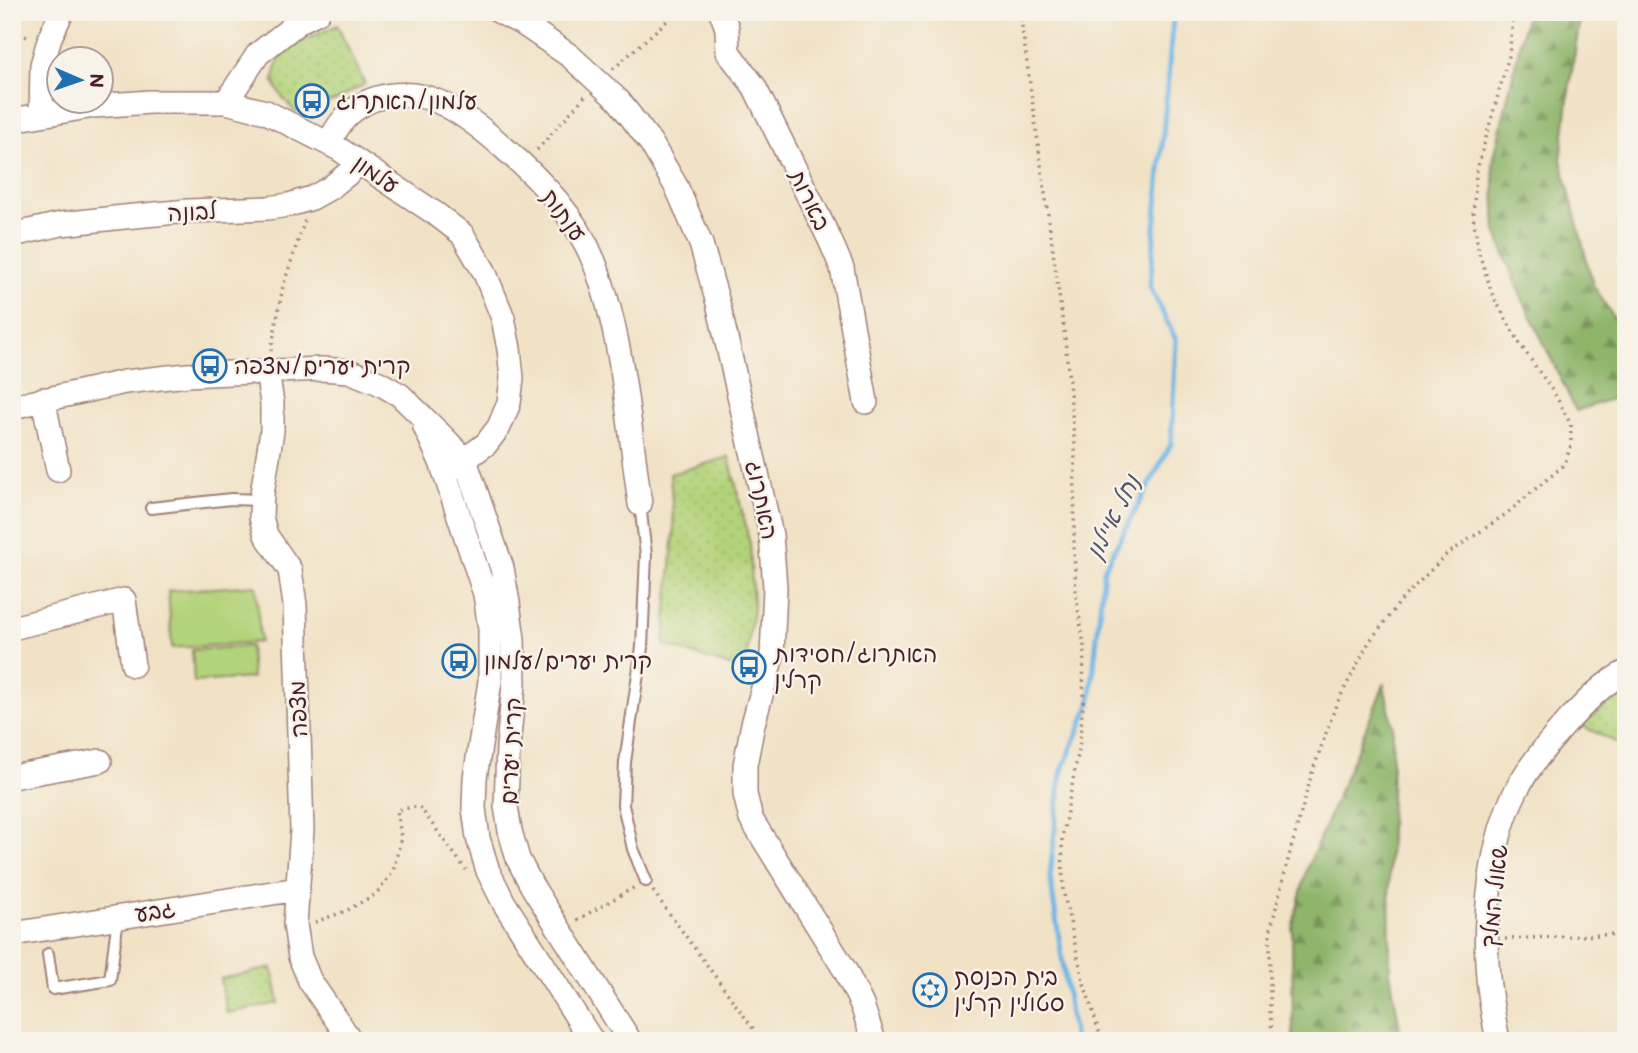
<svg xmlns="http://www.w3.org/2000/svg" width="1638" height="1053" font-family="Mali,'Playpen Sans Hebrew',sans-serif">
<defs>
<pattern id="green-dots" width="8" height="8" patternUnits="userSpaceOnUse" patternTransform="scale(1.75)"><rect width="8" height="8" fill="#b3d37a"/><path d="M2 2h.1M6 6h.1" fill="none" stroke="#9bb56a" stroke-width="1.8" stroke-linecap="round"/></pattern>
<pattern id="forest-firs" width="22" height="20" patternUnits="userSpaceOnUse" patternTransform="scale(1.75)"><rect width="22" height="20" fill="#8eb56a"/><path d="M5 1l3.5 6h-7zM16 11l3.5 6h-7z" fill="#769357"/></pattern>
</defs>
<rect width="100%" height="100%" fill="#f7f3e8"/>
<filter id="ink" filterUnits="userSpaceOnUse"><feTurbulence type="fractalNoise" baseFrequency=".0143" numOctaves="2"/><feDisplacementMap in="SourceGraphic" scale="14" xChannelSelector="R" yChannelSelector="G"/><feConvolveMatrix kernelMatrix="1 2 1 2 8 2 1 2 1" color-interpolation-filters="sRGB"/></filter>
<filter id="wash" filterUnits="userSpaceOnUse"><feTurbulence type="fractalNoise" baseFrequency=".00686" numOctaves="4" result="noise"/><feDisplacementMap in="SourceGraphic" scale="28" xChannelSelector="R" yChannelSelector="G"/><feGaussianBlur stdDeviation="1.57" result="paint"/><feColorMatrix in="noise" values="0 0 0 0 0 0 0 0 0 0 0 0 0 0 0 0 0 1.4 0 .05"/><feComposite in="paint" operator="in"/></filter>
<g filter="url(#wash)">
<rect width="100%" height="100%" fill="#f1e2c6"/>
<path fill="url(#green-dots)" stroke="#7e7952" stroke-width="2" d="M 337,25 L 365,84 L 336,100 L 295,112 L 283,98 L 273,81 L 279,58 L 297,44 Z
M 729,457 L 750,544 L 753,608 L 745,671 L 664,645 L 674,530 L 670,474 Z
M 1626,692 L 1626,747 L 1582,726 L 1609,702 Z
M 272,968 L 279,1003 L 227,1013 L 220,979 Z"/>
<path fill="url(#forest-firs)" stroke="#6c6a4a" stroke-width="2" d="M 1527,12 L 1581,12 L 1570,83 L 1561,160 L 1593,285 L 1626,337 L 1626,394 L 1576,411 L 1516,285 L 1496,231 L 1493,162 Z
M 1384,685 L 1393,727 L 1389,864 L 1390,972 L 1402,1041 L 1293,1041 L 1292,928 L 1306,871 Z"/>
<path fill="#b3d37a" stroke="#7e7952" stroke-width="2" d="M 256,585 L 260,642 L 172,648 L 168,591 Z
M 250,646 L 252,678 L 194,682 L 192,650 Z"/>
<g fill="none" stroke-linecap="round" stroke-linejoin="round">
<path stroke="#6db6e5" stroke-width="5" d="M 1074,1041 L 1050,876 L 1061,773 L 1090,704 L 1104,569 L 1171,444 L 1176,340 L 1150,287 L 1173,19 L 1172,12"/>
</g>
</g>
<g filter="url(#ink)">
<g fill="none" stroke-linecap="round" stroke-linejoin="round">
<defs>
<path id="service" d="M 640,504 L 646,555 L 642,647 L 625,762 L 623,805 L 633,849 L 646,881
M 151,508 L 231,499 L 262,500
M 48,954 L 53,989 L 110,980 L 118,917"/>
<path id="minor" d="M 500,12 L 525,25 L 570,56 L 619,101 L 651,143 L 677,188 L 701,244 L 718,303 L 771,535 L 775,587 L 772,656 L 753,724 L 745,765 L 745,794 L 751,819 L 845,970 L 862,1005 L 874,1041
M 721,12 L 727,28 L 728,52 L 754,86 L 830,240 L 842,268 L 866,402
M 226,102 L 258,54 L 300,21 L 318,12
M 41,115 L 42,65 L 50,37 L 62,12
M 12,120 L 94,106 L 150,102 L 226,102 L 266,112 L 339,149 L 436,214 L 462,234 L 484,271 L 503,318 L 509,349 L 512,378 L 509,403 L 499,427 L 486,444 L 445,474
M 328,143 C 335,132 342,118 354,110 C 377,92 413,90 439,102 C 463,113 485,131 504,148 C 542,181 576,216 595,264 C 623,338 629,425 640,504
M 12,235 L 61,224 L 124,217 L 188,211 L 268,208 L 289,205 L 312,198 L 330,188 L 350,172 L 357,161
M 267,371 L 272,403 L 272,431 L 262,494 L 261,517 L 266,535 L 290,570 L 295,605 L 302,830 L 295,924 L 300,957 L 310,981 L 351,1041
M 43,399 L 58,470
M 12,407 L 125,382 L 187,375 L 322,369 L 349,371 L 379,383 L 400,395 L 444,438 L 465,460 L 502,568 L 508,603 L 513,639 L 514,684 L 508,747 L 506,806 L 510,831 L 518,859 L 532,886 L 630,1041
M 425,427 L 441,462 L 485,594 L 490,629 L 490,681 L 475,778 L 474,808 L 478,838 L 488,871 L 504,903 L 592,1041
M 12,628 L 124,600 L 133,665
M 12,777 L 100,761
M 12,930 L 19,933 L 298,889
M 1498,1041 C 1494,1020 1490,999 1488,977 C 1483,920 1490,840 1517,789 C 1530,764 1550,741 1569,720 C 1586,702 1603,683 1626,672"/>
</defs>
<use href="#service" stroke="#9e8078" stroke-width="14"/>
<use href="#minor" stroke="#9e8078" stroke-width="26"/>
<path stroke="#9e8078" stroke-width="3.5" stroke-dasharray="2 5" stroke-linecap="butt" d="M 1020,12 L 1065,338 L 1075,447 L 1074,549 L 1076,596 L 1084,646 L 1083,704 L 1079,749 L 1062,838 L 1063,890 L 1083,980 L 1102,1041
M 12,31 L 30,38
M 613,69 L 677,12
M 537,150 L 585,96
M 271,351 L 283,286 L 305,220
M 653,891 L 752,1027 L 758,1041
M 577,920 L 635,887
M 315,922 L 346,911 L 376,894 L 393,872 L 401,838 L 397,810 L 419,806 L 466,870
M 1505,939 L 1626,934
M 1273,1041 L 1270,1012 L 1270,932 L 1289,856 L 1312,773 L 1336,705 L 1369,642 L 1403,598 L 1446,555 L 1506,514 L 1564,465 L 1571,446 L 1571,425 L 1556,396 L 1520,344 L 1493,296 L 1479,253 L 1473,216 L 1476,173 L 1509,56 L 1514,12"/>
<use href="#service" stroke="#fff" stroke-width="10"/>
<use href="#minor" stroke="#fff" stroke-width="23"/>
</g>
</g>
<defs>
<symbol id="bus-ring" viewBox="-11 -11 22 22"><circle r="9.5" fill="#f7f3e8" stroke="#1f6fb2" stroke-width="1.5"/><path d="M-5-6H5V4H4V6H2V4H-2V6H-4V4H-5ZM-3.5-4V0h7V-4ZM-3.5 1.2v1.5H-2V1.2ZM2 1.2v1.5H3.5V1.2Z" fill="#1f6fb2"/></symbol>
<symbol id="synagogue-ring" viewBox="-11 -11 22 22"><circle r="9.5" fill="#f7f3e8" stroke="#1f6fb2" stroke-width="1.5"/><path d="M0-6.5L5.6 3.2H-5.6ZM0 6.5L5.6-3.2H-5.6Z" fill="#1f6fb2"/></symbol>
</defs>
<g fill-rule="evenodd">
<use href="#bus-ring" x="293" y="82" width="38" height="38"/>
<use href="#bus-ring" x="191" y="347" width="38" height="38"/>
<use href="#bus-ring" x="440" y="642" width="38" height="38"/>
<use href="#bus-ring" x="730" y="648" width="38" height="38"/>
<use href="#synagogue-ring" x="911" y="971" width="38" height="38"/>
</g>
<g text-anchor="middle" stroke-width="5" stroke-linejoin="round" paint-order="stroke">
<g font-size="23" fill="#4a1f2b" stroke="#f7f3e8" text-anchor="start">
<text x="336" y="109">עלמון/האתרוג</text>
<text x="234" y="374">קרית יערים/מצפה</text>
<text x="774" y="662">האתרוג/חסידות<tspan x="774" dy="26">קרלין</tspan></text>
<text x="484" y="669">קרית יערים/עלמון</text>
<text x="954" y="985">בית הכנסת<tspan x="954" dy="26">סטולין קרלין</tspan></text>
</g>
<g font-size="23" fill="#4a1f2b" stroke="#f7f3e8">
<text transform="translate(376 174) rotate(34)" y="8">עלמון</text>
<text transform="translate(810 200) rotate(64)" y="8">בארות</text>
<text transform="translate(192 212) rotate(-3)" y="8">לבונה</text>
<text transform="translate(564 215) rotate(54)" y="8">ענתות</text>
<text transform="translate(762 500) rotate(78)" y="8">האתרוג</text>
<text transform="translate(298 709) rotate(-92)" y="8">מצפה</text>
<text transform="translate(511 751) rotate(-87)" y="8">קרית יערים</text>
<text transform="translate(1494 896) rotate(-84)" y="8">שאול המלך</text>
<text transform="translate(155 911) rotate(-9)" y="8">גבע</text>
</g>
<g font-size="24" font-style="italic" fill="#56546c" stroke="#f7f3e8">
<text transform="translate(1113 517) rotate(-63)" y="8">נחל איילון</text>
</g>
</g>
<rect width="1638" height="1053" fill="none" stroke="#f7f3e8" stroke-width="42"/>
<g transform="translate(80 80) rotate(92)"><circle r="33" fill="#f7f3e8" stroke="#b29e9c" stroke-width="2"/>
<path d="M0-5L12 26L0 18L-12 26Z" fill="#1f6fb2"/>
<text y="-10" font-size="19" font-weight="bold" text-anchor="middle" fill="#4a1f2b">N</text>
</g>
</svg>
